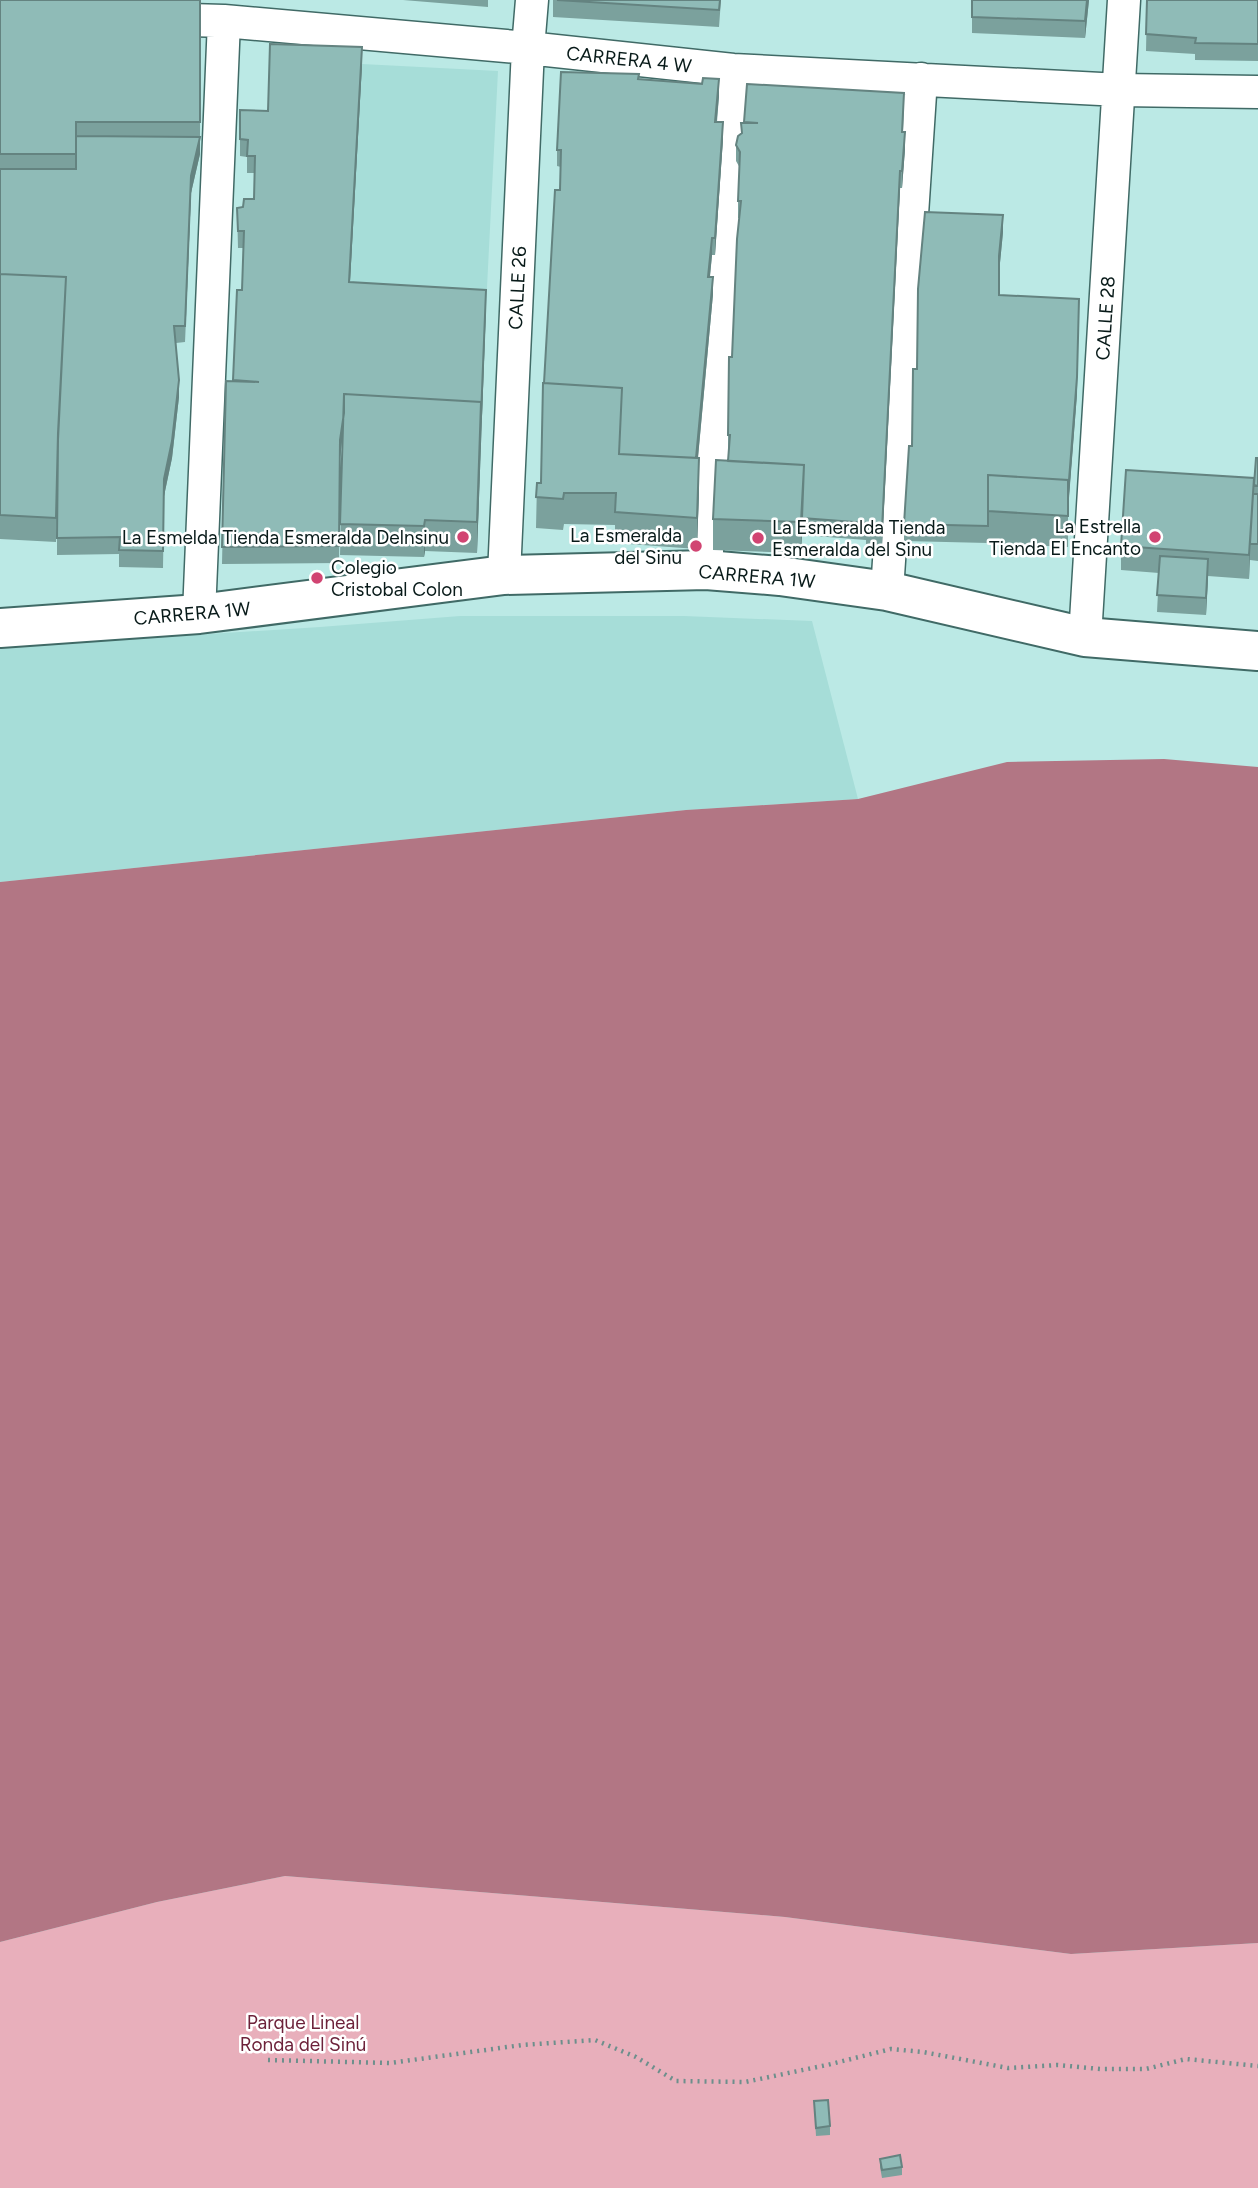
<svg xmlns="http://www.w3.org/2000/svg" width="1258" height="2188" font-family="Figtree,sans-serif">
<rect width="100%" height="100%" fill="#bbe9e5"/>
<path fill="#a6ddd8" d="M 362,64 L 498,71 L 486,307 L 349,299 Z
M 460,616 L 684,616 L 812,621 L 858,799 L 686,810 L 0,882 L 0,647 L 320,627 Z"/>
<path fill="#e8afbb" d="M 285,1876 L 785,1917 L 1071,1954 L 1258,1943 L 1258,2188 L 0,2188 L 0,1942 L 157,1902 Z"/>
<path fill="#b27684" d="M 1164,759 L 1258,767 L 1258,1943 L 1071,1954 L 785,1917 L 285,1876 L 157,1902 L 0,1942 L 0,882 L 686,810 L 858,799 L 1007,762 Z"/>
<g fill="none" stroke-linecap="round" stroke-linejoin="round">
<defs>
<path id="minor" d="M 156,19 L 224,21 L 528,48 L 733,70 L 1120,90 L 1258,92
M 706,570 L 733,70
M 504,575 L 528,48 L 532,0
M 887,591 L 921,79
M 199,614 L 224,21
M 1085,637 L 1124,0"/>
<path id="tertiary" d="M 0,628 L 199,614 L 504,575 L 706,570 L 780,576 L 887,591 L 1085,637 L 1258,651"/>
</defs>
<use href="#minor" stroke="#406a66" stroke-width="35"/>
<use href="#tertiary" stroke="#406a66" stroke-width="42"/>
<path stroke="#6d8f8c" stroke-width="4.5" stroke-dasharray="2 5" stroke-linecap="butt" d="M 268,2060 L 390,2063 L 522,2045 L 595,2040 L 636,2057 L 676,2081 L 745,2082 L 827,2065 L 891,2049 L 923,2052 L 1008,2068 L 1058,2065 L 1100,2069 L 1146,2069 L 1186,2059 L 1258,2066"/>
<use href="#minor" stroke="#fff" stroke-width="32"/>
<use href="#tertiary" stroke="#fff" stroke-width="38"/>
</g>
<path fill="#7ba19d" d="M 0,0 L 200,0 L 200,154 L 191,193 L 185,342 L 176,343 L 179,397 L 172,458 L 164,496 L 163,568 L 119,567 L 119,554 L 57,555 L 57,518 L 56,542 L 0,539 Z
M 403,0 L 488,0 L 488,7 Z
M 553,0 L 721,0 L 719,27 L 553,17 Z
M 972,0 L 1089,0 L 1085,38 L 972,33 Z
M 1147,0 L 1258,0 L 1258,61 L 1195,60 L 1195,54 L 1146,51 Z
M 362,64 L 350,282 L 486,307 L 477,553 L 425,551 L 424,557 L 340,555 L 343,435 L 340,457 L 339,563 L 222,564 L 226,381 L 233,381 L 237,290 L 242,290 L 244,248 L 238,248 L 237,208 L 243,207 L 254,199 L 255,173 L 247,173 L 247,157 L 240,156 L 240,110 L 268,111 Z
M 639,79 L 719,96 L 717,122 L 723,139 L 715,255 L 712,255 L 710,277 L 713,294 L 698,458 L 699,490 L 697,549 L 615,543 L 615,525 L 564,524 L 563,530 L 536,528 L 537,483 L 541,483 L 544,383 L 560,190 L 561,167 L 557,166 L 557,150 Z
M 747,84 L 904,110 L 903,132 L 905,149 L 902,188 L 900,188 L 882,546 L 866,544 L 866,540 L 802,535 L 802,533 L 801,553 L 713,550 L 713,519 L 728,461 L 728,435 L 739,218 L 738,218 L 738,201 L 740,168 L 736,161 L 736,145 L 741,134 L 744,123 Z
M 1003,232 L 999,273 L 999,295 L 1077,394 L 1068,508 L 1068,547 L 988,543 L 904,541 L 904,524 L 912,446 L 917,369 Z
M 1258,458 L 1258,561 L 1250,560 L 1250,559 L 1249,579 L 1208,576 L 1206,615 L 1157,612 L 1159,573 L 1121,570 L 1121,546 L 1254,485 Z
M 814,2101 L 830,2126 L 830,2135 L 816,2136 Z
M 880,2159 L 902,2167 L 902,2175 L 882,2178 L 880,2167 Z"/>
<path fill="#648380" d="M 1087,0 L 1089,0 L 1085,38 L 1085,21 Z
M 362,47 L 362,64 L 349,299 L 349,282 Z
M 719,79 L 719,96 L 715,138 L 715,122 Z
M 723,122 L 723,139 L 715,255 L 715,238 Z
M 905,132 L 905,149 L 902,188 L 902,171 Z
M 200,137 L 200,154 L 191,193 L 185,342 L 191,176 Z
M 900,171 L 900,188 L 882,546 L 882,529 Z
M 1003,215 L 1003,232 L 999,273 L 999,256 Z
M 712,238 L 712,255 L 708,294 L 708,277 Z
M 713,277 L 713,294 L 695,489 L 695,472 Z
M 486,290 L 486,307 L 477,553 L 477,522 Z
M 1079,299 L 1077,394 L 1068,511 L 1068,494 Z
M 179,380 L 179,397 L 172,458 L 164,496 L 163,568 L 164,479 Z
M 344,408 L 344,425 L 340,457 L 339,563 L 340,440 Z
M 699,458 L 699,490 L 697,549 L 697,518 Z
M 804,465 L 802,533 L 801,553 L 801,522 Z
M 1254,478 L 1254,502 L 1250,544 L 1249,579 L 1249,555 Z
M 425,520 L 425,551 L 424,557 L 424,526 Z
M 1208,559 L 1208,576 L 1206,615 L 1206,598 Z"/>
<path fill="#8fbbb7" stroke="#648380" stroke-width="2" d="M 0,0 L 200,0 L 200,122 L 76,122 L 76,154 L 0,154 Z
M 557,0 L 720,0 L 719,10 Z
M 972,0 L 1087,0 L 1085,21 L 972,17 Z
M 1147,0 L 1258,0 L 1258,44 L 1195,43 L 1196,38 L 1146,34 Z
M 270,44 L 362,47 L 349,282 L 486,290 L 481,416 L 481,402 L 344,394 L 344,413 L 340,440 L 339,546 L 222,547 L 226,381 L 259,382 L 233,380 L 237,290 L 242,290 L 244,231 L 238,231 L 237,208 L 243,207 L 244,199 L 254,199 L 255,156 L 247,156 L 248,140 L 240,139 L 240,110 L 268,111 Z
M 561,72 L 639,74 L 638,79 L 702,84 L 703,78 L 719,79 L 715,122 L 723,122 L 715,238 L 712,238 L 708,277 L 713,277 L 696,458 L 619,454 L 622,388 L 544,383 L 555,190 L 560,190 L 561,150 L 557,150 Z
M 747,84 L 904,93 L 902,132 L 905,132 L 902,171 L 900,171 L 882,529 L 866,528 L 866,523 L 802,518 L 804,465 L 728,461 L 730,435 L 728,435 L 729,357 L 732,357 L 737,239 L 741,201 L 738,201 L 740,152 L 736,145 L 738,136 L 742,133 L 741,123 L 758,123 L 744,122 Z
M 76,136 L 200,137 L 191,176 L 185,326 L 174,326 L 179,380 L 172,441 L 164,479 L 163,551 L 119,550 L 120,537 L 57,538 L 58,440 L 66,277 L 0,274 L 0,169 L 76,169 Z
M 925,212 L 1003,215 L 999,256 L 999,295 L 1079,299 L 1077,377 L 1068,493 L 1068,480 L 988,475 L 988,526 L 904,524 L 909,446 L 912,446 L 913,369 L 917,369 L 918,289 Z
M 0,274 L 66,277 L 58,433 L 56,518 L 0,515 Z
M 543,383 L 622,388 L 619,454 L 699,458 L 697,518 L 615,512 L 616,493 L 564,493 L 563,499 L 536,497 L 537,483 L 541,483 Z
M 344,394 L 481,402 L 477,522 L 425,520 L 424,526 L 340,524 Z
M 1256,458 L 1258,458 L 1258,486 L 1254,485 Z
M 716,460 L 804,465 L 801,522 L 713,519 Z
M 1126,470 L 1254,478 L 1249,555 L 1121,546 Z
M 988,475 L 1068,480 L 1068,516 L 988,511 Z
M 1253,494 L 1258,494 L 1258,544 L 1250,544 Z
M 1160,556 L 1208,559 L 1206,598 L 1157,595 Z
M 828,2100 L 830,2126 L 816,2128 L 814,2101 Z
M 900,2155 L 902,2167 L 882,2170 L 880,2159 Z"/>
<g fill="#d14472" stroke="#fff" stroke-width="2.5">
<circle cx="463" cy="537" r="7"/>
<circle cx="1155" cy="537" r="7"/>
<circle cx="758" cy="538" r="7"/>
<circle cx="696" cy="546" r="7"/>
<circle cx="317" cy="578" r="7"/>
</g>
<g text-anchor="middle" stroke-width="5" stroke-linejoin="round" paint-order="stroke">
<g font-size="19" fill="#081a19" stroke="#fff">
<text transform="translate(629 59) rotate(6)" y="7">CARRERA 4 W</text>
<text transform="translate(517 288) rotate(-87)" y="7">CALLE 26</text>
<text transform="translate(1105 318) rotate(-86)" y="7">CALLE 28</text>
<text transform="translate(757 576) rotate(5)" y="7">CARRERA 1W</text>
<text transform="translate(192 613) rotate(-5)" y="7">CARRERA 1W</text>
</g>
<g font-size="19" fill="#081a19" stroke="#fff" text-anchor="end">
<text x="1141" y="533">La Estrella<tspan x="1141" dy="22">Tienda El Encanto</tspan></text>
<text x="772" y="534" text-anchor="start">La Esmeralda Tienda<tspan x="772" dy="22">Esmeralda del Sinu</tspan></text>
<text x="682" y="542">La Esmeralda<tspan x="682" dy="22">del Sinu</tspan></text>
<text x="449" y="544">La Esmelda Tienda Esmeralda Delnsinu</text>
<text x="331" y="574" text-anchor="start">Colegio<tspan x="331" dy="22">Cristobal Colon</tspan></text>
</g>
<g font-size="19" fill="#6d223a" stroke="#fff">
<text x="303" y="2029">Parque Lineal<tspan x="303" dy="22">Ronda del Sinú</tspan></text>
</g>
</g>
</svg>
